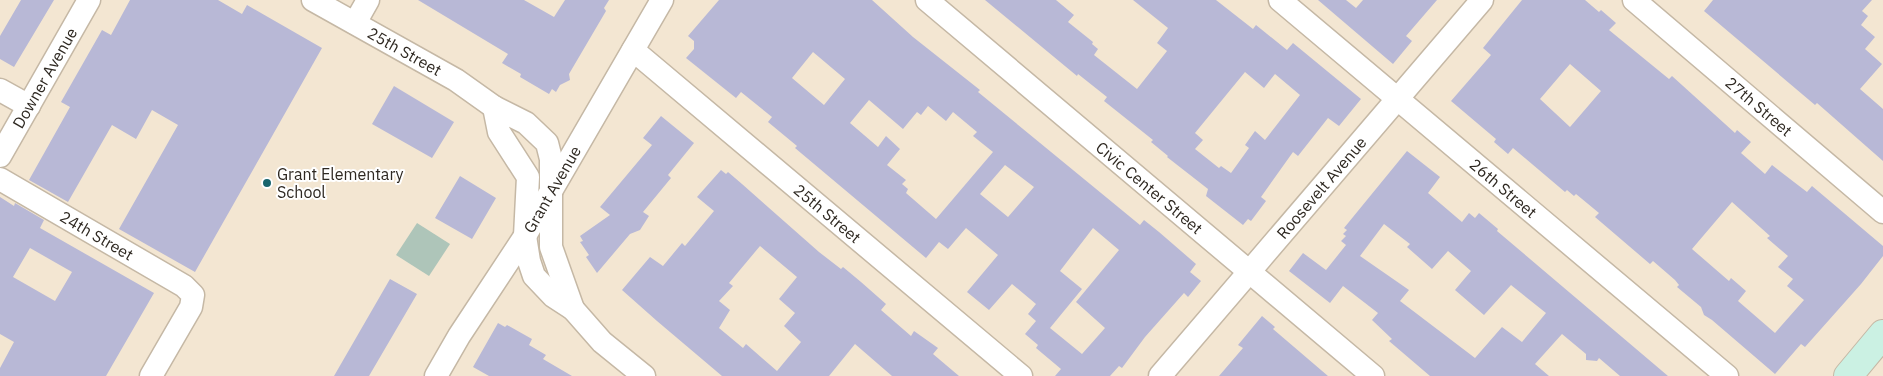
<svg xmlns="http://www.w3.org/2000/svg" width="1883" height="376" font-family="'IBM Plex Sans',sans-serif">
<rect width="100%" height="100%" fill="#f3e6d2"/>
<path fill="#aec5b9" d="M 417,223 L 450,244 L 429,276 L 396,255 Z"/>
<path fill="#b8b8d6" fill-rule="evenodd" d="M 21,0 L 54,0 L 14,67 L 0,59 L 0,36 Z
M 130,0 L 218,0 L 242,14 L 247,5 L 322,48 L 195,272 L 119,229 L 178,125 L 152,110 L 136,139 L 112,125 L 68,202 L 29,180 L 70,107 L 61,102 L 102,30 L 111,35 Z
M 418,0 L 524,0 L 554,17 L 565,0 L 609,0 L 604,8 L 606,11 L 569,74 L 570,80 L 560,85 L 556,92 L 552,89 L 549,94 L 520,77 L 521,74 L 502,63 L 508,54 Z
M 719,0 L 872,0 L 913,37 L 980,90 L 978,92 L 1140,225 L 1144,220 L 1159,232 L 1196,264 L 1190,272 L 1201,281 L 1188,297 L 1184,293 L 1145,337 L 1122,368 L 1119,366 L 1110,376 L 1055,376 L 1061,369 L 1036,348 L 1038,345 L 1025,334 L 1036,321 L 1028,314 L 1036,304 L 1012,284 L 989,310 L 967,292 L 998,255 L 966,228 L 948,249 L 939,242 L 926,258 L 795,148 L 797,146 L 768,122 L 772,117 L 741,92 L 736,98 L 686,58 L 694,49 L 694,41 L 688,36 ZM 813,52 L 845,79 L 824,105 L 792,78 ZM 869,100 L 903,129 L 917,112 L 921,115 L 928,106 L 946,121 L 953,112 L 977,132 L 973,136 L 993,152 L 936,219 L 906,193 L 908,189 L 902,184 L 906,180 L 887,165 L 900,149 L 886,136 L 878,147 L 850,123 ZM 1005,165 L 1034,187 L 1008,217 L 980,194 ZM 1093,228 L 1119,250 L 1076,302 L 1105,328 L 1082,354 L 1050,328 L 1082,289 L 1060,271 Z
M 985,0 L 1056,0 L 1074,15 L 1068,22 L 1093,42 L 1092,44 L 1098,49 L 1094,55 L 1137,89 L 1167,51 L 1157,43 L 1168,28 L 1133,0 L 1216,0 L 1253,29 L 1256,25 L 1287,50 L 1293,43 L 1361,99 L 1339,126 L 1328,118 L 1298,156 L 1293,152 L 1261,197 L 1266,201 L 1251,221 L 1248,219 L 1243,225 L 1206,196 L 1208,189 L 1167,157 L 1168,156 L 1151,142 L 1153,140 L 1104,101 L 1107,97 L 1078,74 L 1077,76 ZM 1245,72 L 1264,88 L 1275,74 L 1300,95 L 1265,140 L 1255,131 L 1245,145 L 1249,148 L 1231,173 L 1221,166 L 1219,168 L 1195,149 L 1203,140 L 1195,133 Z
M 1318,0 L 1346,0 L 1356,8 L 1363,0 L 1437,0 L 1406,36 L 1412,41 L 1393,64 Z
M 1522,0 L 1585,0 L 1599,12 L 1601,10 L 1616,23 L 1609,30 L 1669,79 L 1672,76 L 1735,133 L 1737,130 L 1751,142 L 1741,153 L 1765,174 L 1772,165 L 1807,192 L 1812,186 L 1883,246 L 1883,256 L 1861,284 L 1805,347 L 1801,344 L 1775,374 L 1712,320 L 1704,315 L 1701,307 L 1677,287 L 1679,285 L 1675,280 L 1653,261 L 1650,264 L 1595,217 L 1599,213 L 1576,194 L 1574,196 L 1567,190 L 1565,192 L 1513,148 L 1508,154 L 1494,142 L 1496,139 L 1451,101 L 1491,55 L 1483,48 ZM 1570,64 L 1601,91 L 1570,127 L 1540,99 ZM 1732,202 L 1770,236 L 1767,238 L 1788,256 L 1778,267 L 1793,279 L 1787,286 L 1804,300 L 1775,333 L 1738,301 L 1746,291 L 1731,278 L 1729,281 L 1692,249 Z
M 1713,0 L 1872,0 L 1862,11 L 1868,16 L 1861,25 L 1875,37 L 1865,49 L 1882,64 L 1860,89 L 1883,109 L 1883,161 L 1817,103 L 1815,105 L 1704,11 Z
M 394,86 L 454,122 L 432,158 L 372,124 Z
M 661,116 L 694,143 L 668,175 L 671,178 L 643,212 L 649,216 L 640,230 L 630,234 L 597,273 L 586,257 L 589,255 L 580,242 L 583,241 L 580,236 L 610,215 L 600,207 L 652,145 L 643,138 Z
M 1407,151 L 1440,177 L 1428,193 L 1462,222 L 1469,213 L 1475,218 L 1479,213 L 1498,229 L 1497,231 L 1668,376 L 1620,376 L 1599,358 L 1597,361 L 1586,360 L 1586,354 L 1562,334 L 1535,364 L 1549,376 L 1430,376 L 1389,341 L 1392,339 L 1372,320 L 1378,313 L 1343,286 L 1330,303 L 1289,271 L 1303,253 L 1326,270 L 1346,245 L 1341,241 L 1346,236 L 1343,234 L 1347,230 L 1344,228 ZM 1384,224 L 1410,244 L 1407,247 L 1432,269 L 1448,251 L 1471,271 L 1455,290 L 1484,315 L 1511,285 L 1546,313 L 1522,342 L 1502,327 L 1475,358 L 1400,301 L 1409,290 L 1360,256 Z
M 721,170 L 726,174 L 728,172 L 742,184 L 819,252 L 841,269 L 843,267 L 861,282 L 886,304 L 881,310 L 911,336 L 914,331 L 938,348 L 933,354 L 959,376 L 892,376 L 855,344 L 829,376 L 722,376 L 657,321 L 622,290 L 650,257 L 663,266 L 682,243 L 685,246 L 714,211 L 697,197 ZM 760,246 L 797,277 L 779,299 L 795,313 L 784,326 L 801,342 L 777,371 L 746,344 L 743,348 L 719,328 L 730,310 L 719,301 L 733,286 L 729,283 Z
M 460,176 L 496,198 L 472,239 L 435,218 Z
M 0,197 L 14,206 L 15,203 L 44,220 L 40,228 L 154,293 L 106,376 L 0,376 L 0,368 L 14,342 L 0,334 ZM 30,248 L 72,272 L 55,301 L 13,277 Z
M 390,279 L 417,294 L 369,376 L 334,376 Z
M 1262,316 L 1275,327 L 1273,329 L 1328,376 L 1219,376 L 1243,348 L 1238,345 Z
M 498,323 L 505,327 L 507,325 L 532,339 L 529,345 L 546,355 L 543,359 L 572,376 L 489,376 L 473,367 Z"/>
<g fill="none" stroke-linecap="round" stroke-linejoin="round">
<defs>
<g id="minor">
<path id="s1" d="M 313,0 L 456,80 L 494,107 L 526,123 L 547,143 L 551,159 L 551,247 L 573,309"/>
<path id="s2" d="M 927,0 L 1373,376"/>
<path id="s3" d="M 1280,0 L 1727,376"/>
<path id="s4" d="M 1634,0 L 1883,212"/>
<path d="M 355,23 L 368,0"/>
<path id="s5" d="M 633,50 L 1021,376"/>
<path d="M 0,90 L 29,106"/>
<path d="M 494,107 L 499,132 L 528,177 L 525,236 L 529,261 L 534,276 L 553,296 L 573,309 L 602,342 L 644,376"/>
<path id="s6" d="M 0,156 L 89,0"/>
<path id="s7" d="M 0,179 L 184,286 L 193,295 L 191,307 L 151,376"/>
<path id="s8" d="M 436,376 L 459,336 L 525,236 L 662,0"/>
<path id="s9" d="M 1160,376 L 1482,0"/>
</g>
<path id="secondary" d="M 1848,376 L 1883,334"/>
</defs>
<use href="#minor" stroke="#c5b8a5" stroke-width="25"/>
<use href="#secondary" stroke="#c5b8a5" stroke-width="30"/>
<use href="#minor" stroke="#fff" stroke-width="22"/>
<use href="#secondary" stroke="#cbf1e3" stroke-width="28"/>
</g>
<circle fill="#18656d" stroke="#fff" stroke-width="2" cx="267" cy="183" r="5"/>
<g text-anchor="middle" stroke-width="4" stroke-linejoin="round" paint-order="stroke">
<g font-size="16" fill="#2e2821" stroke="#fff">
<text dy="6" stroke="none"><textPath href="#s1" startOffset="105">25th Street</textPath></text>
<text dy="6" stroke="none"><textPath href="#s6" startOffset="90">Downer Avenue</textPath></text>
<text dy="6" stroke="none"><textPath href="#s4" startOffset="164">27th Street</textPath></text>
<text dy="6" stroke="none"><textPath href="#s2" startOffset="291">Civic Center Street</textPath></text>
<text dy="6" stroke="none"><textPath href="#s9" startOffset="248">Roosevelt Avenue</textPath></text>
<text dy="6" stroke="none"><textPath href="#s3" startOffset="292">26th Street</textPath></text>
<text dy="6" stroke="none"><textPath href="#s8" startOffset="220">Grant Avenue</textPath></text>
<text dy="6" stroke="none"><textPath href="#s5" startOffset="254">25th Street</textPath></text>
<text dy="6" stroke="none"><textPath href="#s7" startOffset="112">24th Street</textPath></text>
</g>
<g font-size="16" fill="#2e2821" stroke="#fff" text-anchor="start">
<text x="277" y="180">Grant Elementary<tspan x="277" dy="18">School</tspan></text>
</g>
</g>
</svg>
